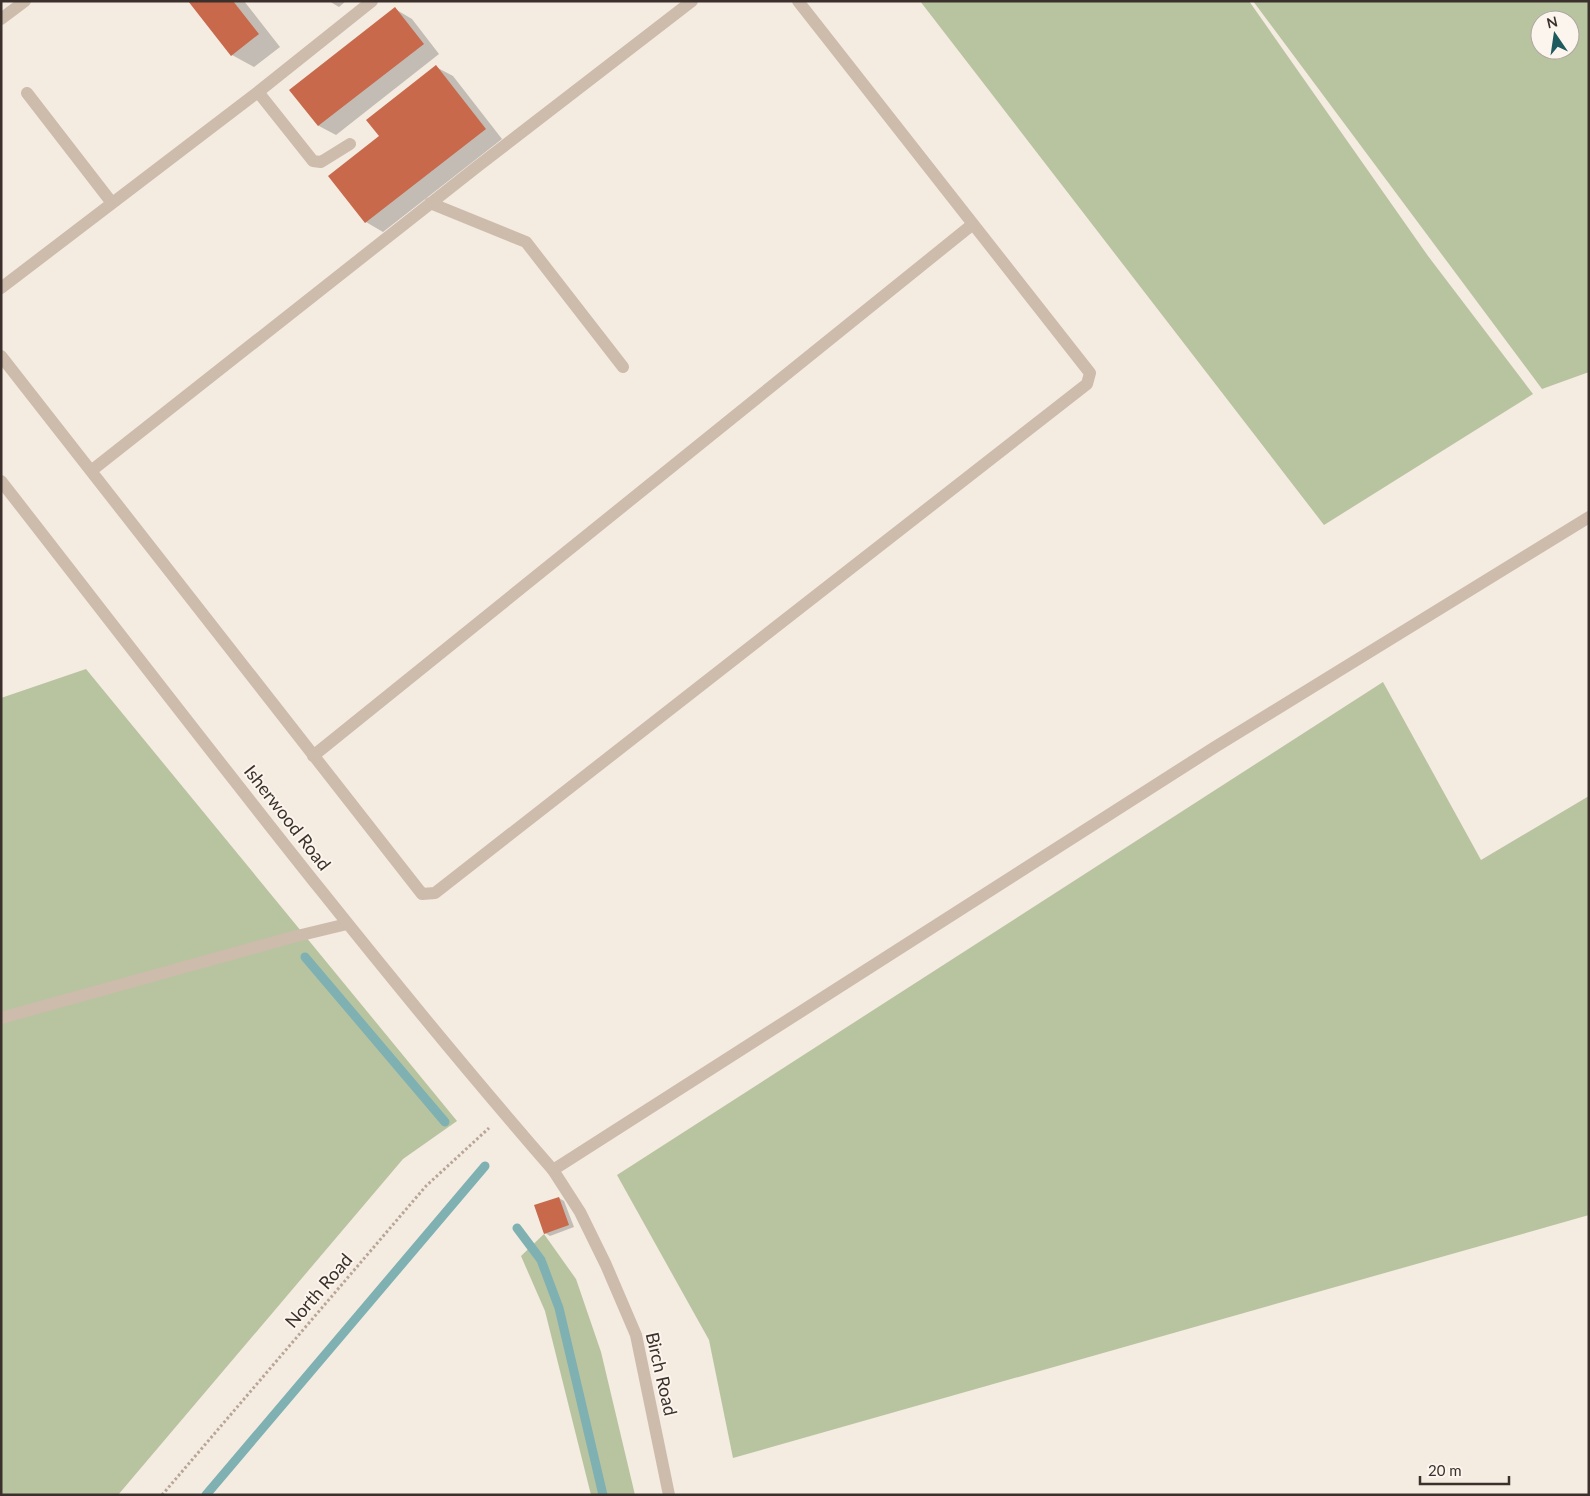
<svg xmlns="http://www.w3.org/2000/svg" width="1590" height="1496" font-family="Lato,sans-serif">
<rect width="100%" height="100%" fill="#f4ebe1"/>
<path fill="#b8c4a0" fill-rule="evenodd" d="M 920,1 L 1249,1 L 1428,256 L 1533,394 L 1324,525 Z
M 1253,1 L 1589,1 L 1589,372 L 1542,389 ZM 1540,20 L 1570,20 L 1570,50 L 1540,50 Z
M 86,669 L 457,1121 L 403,1159 L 118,1495 L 1,1495 L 1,698 Z
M 1383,682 L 1481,860 L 1589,796 L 1589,1215 L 733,1458 L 709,1340 L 617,1175 Z
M 544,1234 L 576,1279 L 601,1352 L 635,1495 L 591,1495 L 545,1311 L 521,1256 Z"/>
<path fill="#0003" d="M 190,1 L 244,1 L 280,47 L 254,67 L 232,55 Z
M 329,1 L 346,1 L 339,7 Z
M 395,9 L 412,19 L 439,54 L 336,135 L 319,126 L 291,91 Z
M 436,67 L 453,76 L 502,139 L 383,232 L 366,222 L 330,176 L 380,137 Z
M 559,1198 L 564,1201 L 574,1227 L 550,1236 L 545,1233 Z"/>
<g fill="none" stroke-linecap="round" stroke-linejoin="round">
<path stroke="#7fb0b2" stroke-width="9" d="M 305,957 L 445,1122
M 517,1228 L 541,1260 L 559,1308 L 603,1495
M 206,1495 L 485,1166"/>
</g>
<path fill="#c8694b" d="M 188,1 L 233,1 L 259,34 L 231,56 Z
M 395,7 L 424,44 L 318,126 L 289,90 Z
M 436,65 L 486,129 L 365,223 L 328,176 L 379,136 L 366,120 Z
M 559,1197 L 569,1225 L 544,1234 L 534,1205 Z"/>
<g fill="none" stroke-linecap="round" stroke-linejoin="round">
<path stroke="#b9a596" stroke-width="3" stroke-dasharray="2.5 2.5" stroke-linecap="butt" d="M 162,1495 L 426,1186 L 489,1128"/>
<path stroke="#cdbbac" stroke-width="12" d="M 1,19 L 25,1
M 258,92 L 313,161 L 321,162 L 350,144
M 27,93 L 112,203
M 430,203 L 526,242 L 623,367
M 1,288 L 258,92 L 372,1
M 1,356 L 422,894 L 435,893 L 1087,384 L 1090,373 L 798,1
M 91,471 L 478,166 L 692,1
M 313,756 L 973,224
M 1,1018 L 293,937 L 347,924
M 669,1495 L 636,1335 L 606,1265 L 580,1212 L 553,1170 L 1215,747 L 1589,517"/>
<path stroke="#cdbbac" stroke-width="12" d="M 1,481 C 182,713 360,948 553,1170"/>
</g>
<g text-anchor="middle" stroke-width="4" stroke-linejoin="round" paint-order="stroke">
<g font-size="18" fill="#3b302b" stroke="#fbf5ee">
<text transform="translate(287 818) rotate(52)" y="6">Isherwood Road</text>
<text transform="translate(319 1291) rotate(-49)" y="6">North Road</text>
<text transform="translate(661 1374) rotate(77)" y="6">Birch Road</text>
</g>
</g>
<rect width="1590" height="1496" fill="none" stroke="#3b302b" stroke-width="5"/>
<g transform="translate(1555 35) rotate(347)"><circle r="24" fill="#fbf5ee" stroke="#aea6a0"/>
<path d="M0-4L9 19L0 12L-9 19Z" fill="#1f5a5e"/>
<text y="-8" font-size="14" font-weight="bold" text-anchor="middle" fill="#3b302b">N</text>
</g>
<path d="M1420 1476v8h89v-8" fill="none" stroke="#3b302b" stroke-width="2.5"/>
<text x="1428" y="1476" font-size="15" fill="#3b302b" stroke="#fbf5ee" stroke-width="4" paint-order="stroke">20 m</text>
</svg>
